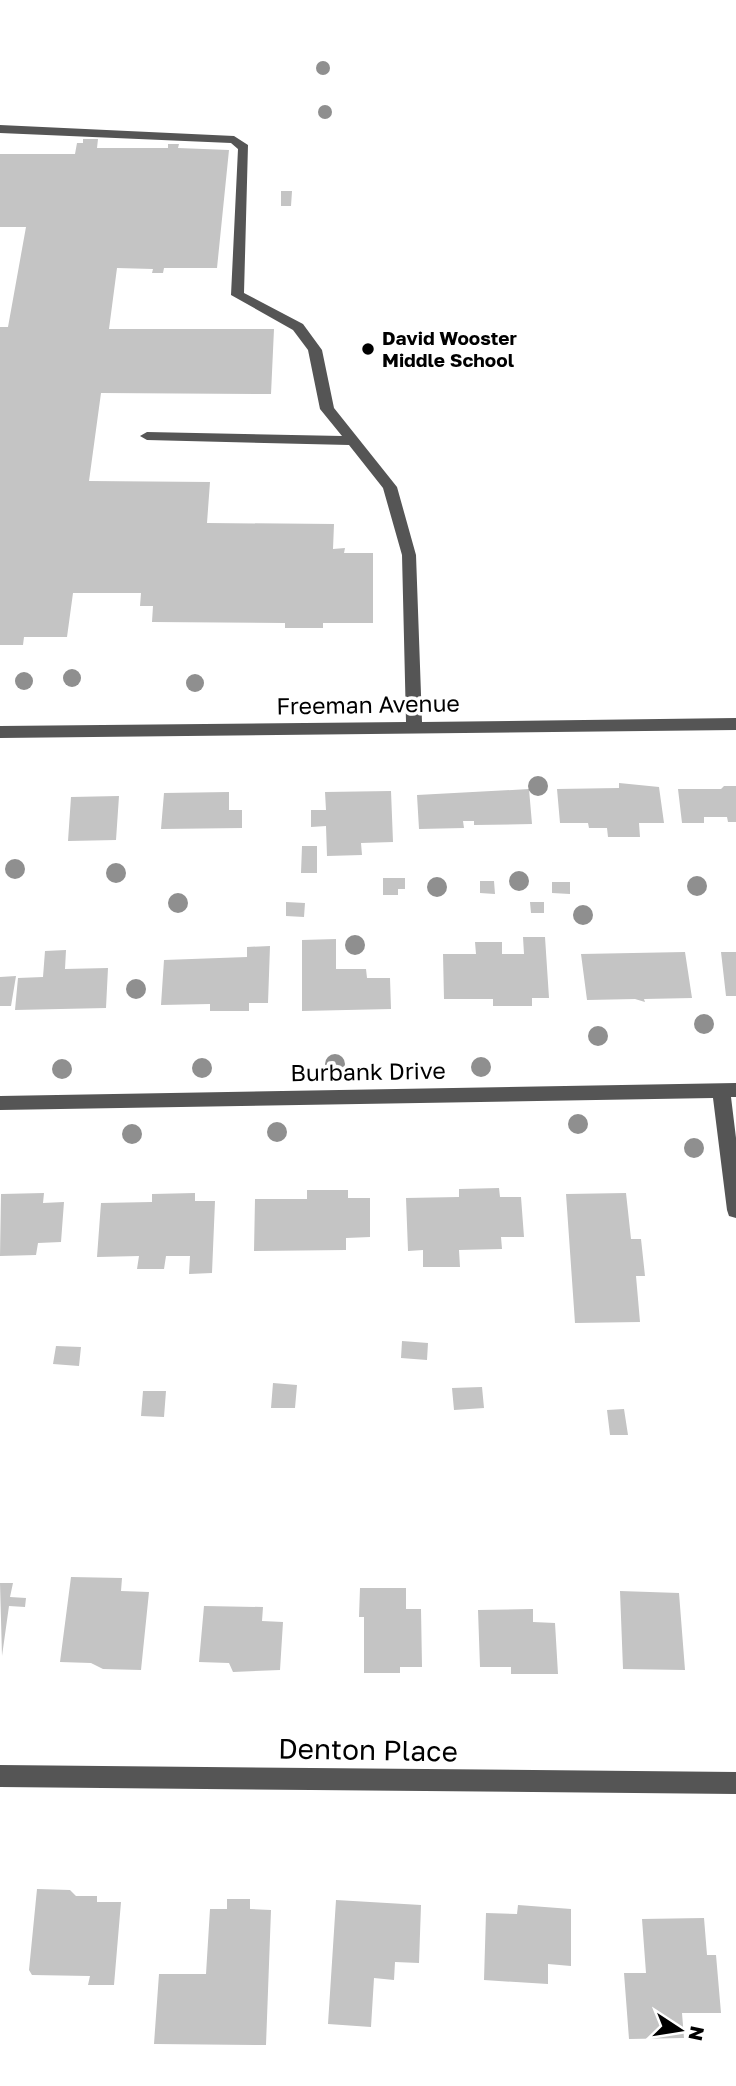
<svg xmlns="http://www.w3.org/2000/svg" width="736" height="2086" font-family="'Golos Text',sans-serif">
<rect width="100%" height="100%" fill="#fff"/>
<path fill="#c4c4c4" d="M 83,139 L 98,139 L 97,148 L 168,148 L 168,144 L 179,144 L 178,148 L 229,150 L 217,268 L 164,268 L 163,273 L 152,273 L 153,269 L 117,268 L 109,329 L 274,329 L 271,394 L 101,393 L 89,481 L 210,482 L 207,523 L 334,524 L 333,549 L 345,548 L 344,553 L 373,553 L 373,623 L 323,623 L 323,628 L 285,628 L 285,623 L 152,622 L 153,606 L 140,606 L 141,593 L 73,593 L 67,637 L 24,637 L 23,645 L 0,645 L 0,327 L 8,327 L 26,227 L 0,227 L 0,154 L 75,154 L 77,143 L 83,143 Z
M 281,191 L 292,191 L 291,206 L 281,206 Z
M 619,783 L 659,787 L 664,823 L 639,823 L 640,837 L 608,837 L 607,828 L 589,828 L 588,823 L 560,823 L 557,789 L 619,788 Z
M 724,786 L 736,786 L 736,822 L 728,822 L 727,817 L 704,817 L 704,823 L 682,823 L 678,789 L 721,789 Z
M 529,789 L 532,824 L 474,825 L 474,821 L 463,821 L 464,828 L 419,829 L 417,795 Z
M 391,791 L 393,842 L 361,843 L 362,855 L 327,856 L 326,826 L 311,827 L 311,810 L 326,810 L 325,792 Z
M 229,792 L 229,810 L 242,810 L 242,828 L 161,829 L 164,793 Z
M 119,796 L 116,840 L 68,841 L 71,797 Z
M 302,846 L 317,846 L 317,873 L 301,873 Z
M 383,878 L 405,878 L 405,889 L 398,889 L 398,895 L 383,895 Z
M 480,881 L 494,881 L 495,894 L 480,893 Z
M 552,882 L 570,882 L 570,894 L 552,893 Z
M 286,902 L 305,903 L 304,917 L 286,916 Z
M 530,902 L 544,902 L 544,913 L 531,913 Z
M 523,937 L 545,937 L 549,998 L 532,998 L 532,1006 L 493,1006 L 493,999 L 444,999 L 443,954 L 476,954 L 475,942 L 502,942 L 502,954 L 524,954 Z
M 336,939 L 336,969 L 366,969 L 367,978 L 390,978 L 391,1009 L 302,1011 L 302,940 Z
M 270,946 L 268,1003 L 249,1003 L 249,1011 L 210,1011 L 210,1004 L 161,1005 L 164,960 L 247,957 L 247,947 Z
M 66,950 L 65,969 L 108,968 L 106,1008 L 15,1010 L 18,978 L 43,977 L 45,951 Z
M 685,952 L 692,998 L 644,999 L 645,1002 L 635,999 L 587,1000 L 581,954 Z
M 721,952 L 736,952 L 736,996 L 726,996 Z
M 16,976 L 11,1006 L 0,1006 L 0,977 Z
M 499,1188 L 500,1197 L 521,1197 L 524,1237 L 501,1237 L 502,1249 L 459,1250 L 460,1267 L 423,1267 L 423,1250 L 408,1251 L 406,1198 L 459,1197 L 459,1189 Z
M 307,1190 L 348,1190 L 348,1198 L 370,1198 L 370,1237 L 346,1238 L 346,1250 L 254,1251 L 255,1199 L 307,1199 Z
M 44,1193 L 43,1203 L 64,1202 L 61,1242 L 38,1243 L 36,1255 L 0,1256 L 1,1194 Z
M 195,1193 L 195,1201 L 215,1201 L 212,1273 L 189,1274 L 190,1256 L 166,1256 L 164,1269 L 137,1269 L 139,1256 L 97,1257 L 101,1203 L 152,1202 L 152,1194 Z
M 626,1193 L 631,1239 L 641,1239 L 645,1276 L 636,1276 L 640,1322 L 575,1323 L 566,1194 Z
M 402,1341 L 428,1343 L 427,1360 L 401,1358 Z
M 56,1346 L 81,1347 L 79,1366 L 53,1364 Z
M 273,1383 L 297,1385 L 295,1408 L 271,1408 Z
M 482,1387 L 484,1408 L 454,1410 L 452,1388 Z
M 143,1391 L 166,1391 L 164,1417 L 141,1416 Z
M 624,1409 L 628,1435 L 610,1435 L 607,1410 Z
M 71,1577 L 122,1578 L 121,1591 L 149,1592 L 141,1670 L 103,1669 L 91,1663 L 60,1662 Z
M 0,1583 L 13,1583 L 10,1597 L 26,1598 L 25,1607 L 9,1606 L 2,1656 Z
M 360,1588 L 406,1588 L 406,1609 L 421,1609 L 422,1667 L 400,1667 L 400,1673 L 364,1673 L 364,1617 L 359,1617 Z
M 620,1591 L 679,1593 L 685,1670 L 623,1669 Z
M 204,1606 L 263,1607 L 262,1621 L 283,1622 L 280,1670 L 233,1672 L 229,1663 L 199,1662 Z
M 533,1609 L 533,1622 L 555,1623 L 558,1674 L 511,1674 L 511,1667 L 480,1667 L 478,1610 Z
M 37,1889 L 70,1890 L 76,1896 L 97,1896 L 97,1902 L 121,1902 L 114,1985 L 88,1985 L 90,1976 L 32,1975 L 29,1970 Z
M 227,1899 L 250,1899 L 250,1909 L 271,1910 L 266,2045 L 154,2044 L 159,1974 L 206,1974 L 210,1909 L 227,1909 Z
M 336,1900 L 421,1905 L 419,1963 L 395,1962 L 394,1980 L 374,1978 L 371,2027 L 328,2024 Z
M 518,1905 L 571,1909 L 571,1966 L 548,1964 L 548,1984 L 484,1980 L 486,1913 L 517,1914 Z
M 704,1918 L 707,1955 L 716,1955 L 721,2013 L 682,2013 L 684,2038 L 629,2039 L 624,1973 L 646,1973 L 642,1919 Z"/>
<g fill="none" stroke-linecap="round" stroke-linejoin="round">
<path fill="#555" fill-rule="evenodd" d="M 0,125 L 234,136 L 248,145 L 244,293 L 303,324 L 322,350 L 334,408 L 397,487 L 416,555 L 422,722 L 736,718 L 736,730 L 0,738 L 0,726 L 406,722 L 402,555 L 383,488 L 349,445 L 147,440 L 140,436 L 147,432 L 342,436 L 320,409 L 308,350 L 293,330 L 231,295 L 238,149 L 231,143 L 0,133 Z
M 736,1083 L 736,1097 L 731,1097 L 736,1138 L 736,1218 L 729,1216 L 727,1210 L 713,1098 L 0,1110 L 0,1096 Z
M 0,1765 L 736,1772 L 736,1794 L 0,1787 Z"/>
</g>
<g fill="#8f8f8f">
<circle cx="323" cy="68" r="7"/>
<circle cx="325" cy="112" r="7"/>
<circle cx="72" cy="678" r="9"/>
<circle cx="24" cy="681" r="9"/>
<circle cx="195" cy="683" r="9"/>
<circle cx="538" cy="786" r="10"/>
<circle cx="15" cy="869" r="10"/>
<circle cx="116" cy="873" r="10"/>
<circle cx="519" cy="881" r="10"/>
<circle cx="697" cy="886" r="10"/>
<circle cx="437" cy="887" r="10"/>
<circle cx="178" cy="903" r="10"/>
<circle cx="583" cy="915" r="10"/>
<circle cx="355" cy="945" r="10"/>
<circle cx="136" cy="989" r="10"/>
<circle cx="704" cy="1024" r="10"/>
<circle cx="598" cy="1036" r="10"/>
<circle cx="335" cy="1064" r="10"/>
<circle cx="481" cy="1067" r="10"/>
<circle cx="202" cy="1068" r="10"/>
<circle cx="62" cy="1069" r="10"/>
<circle cx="578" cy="1124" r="10"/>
<circle cx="277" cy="1132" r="10"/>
<circle cx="132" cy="1134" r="10"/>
<circle cx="694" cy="1148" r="10"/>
</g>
<circle fill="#000" stroke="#fff" stroke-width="2.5" cx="368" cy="349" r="7"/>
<g text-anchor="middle" stroke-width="7" stroke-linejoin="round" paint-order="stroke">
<g font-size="19" font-weight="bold" fill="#000" stroke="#fff" text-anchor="start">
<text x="382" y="345">David Wooster<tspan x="382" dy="22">Middle School</tspan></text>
</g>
<g font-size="23" fill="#000" stroke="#fff">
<text transform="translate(368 705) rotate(-1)" y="8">Freeman Avenue</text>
<text transform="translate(368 1072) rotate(-1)" y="8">Burbank Drive</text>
</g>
<g font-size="28" fill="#000" stroke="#fff">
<text transform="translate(368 1750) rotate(1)" y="10">Denton Place</text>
</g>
</g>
<g transform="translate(680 2030) rotate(102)" stroke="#ffffff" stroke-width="5" paint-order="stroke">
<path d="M0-5L12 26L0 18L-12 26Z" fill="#000000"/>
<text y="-10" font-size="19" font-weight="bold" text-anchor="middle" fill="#000000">N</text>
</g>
</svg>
